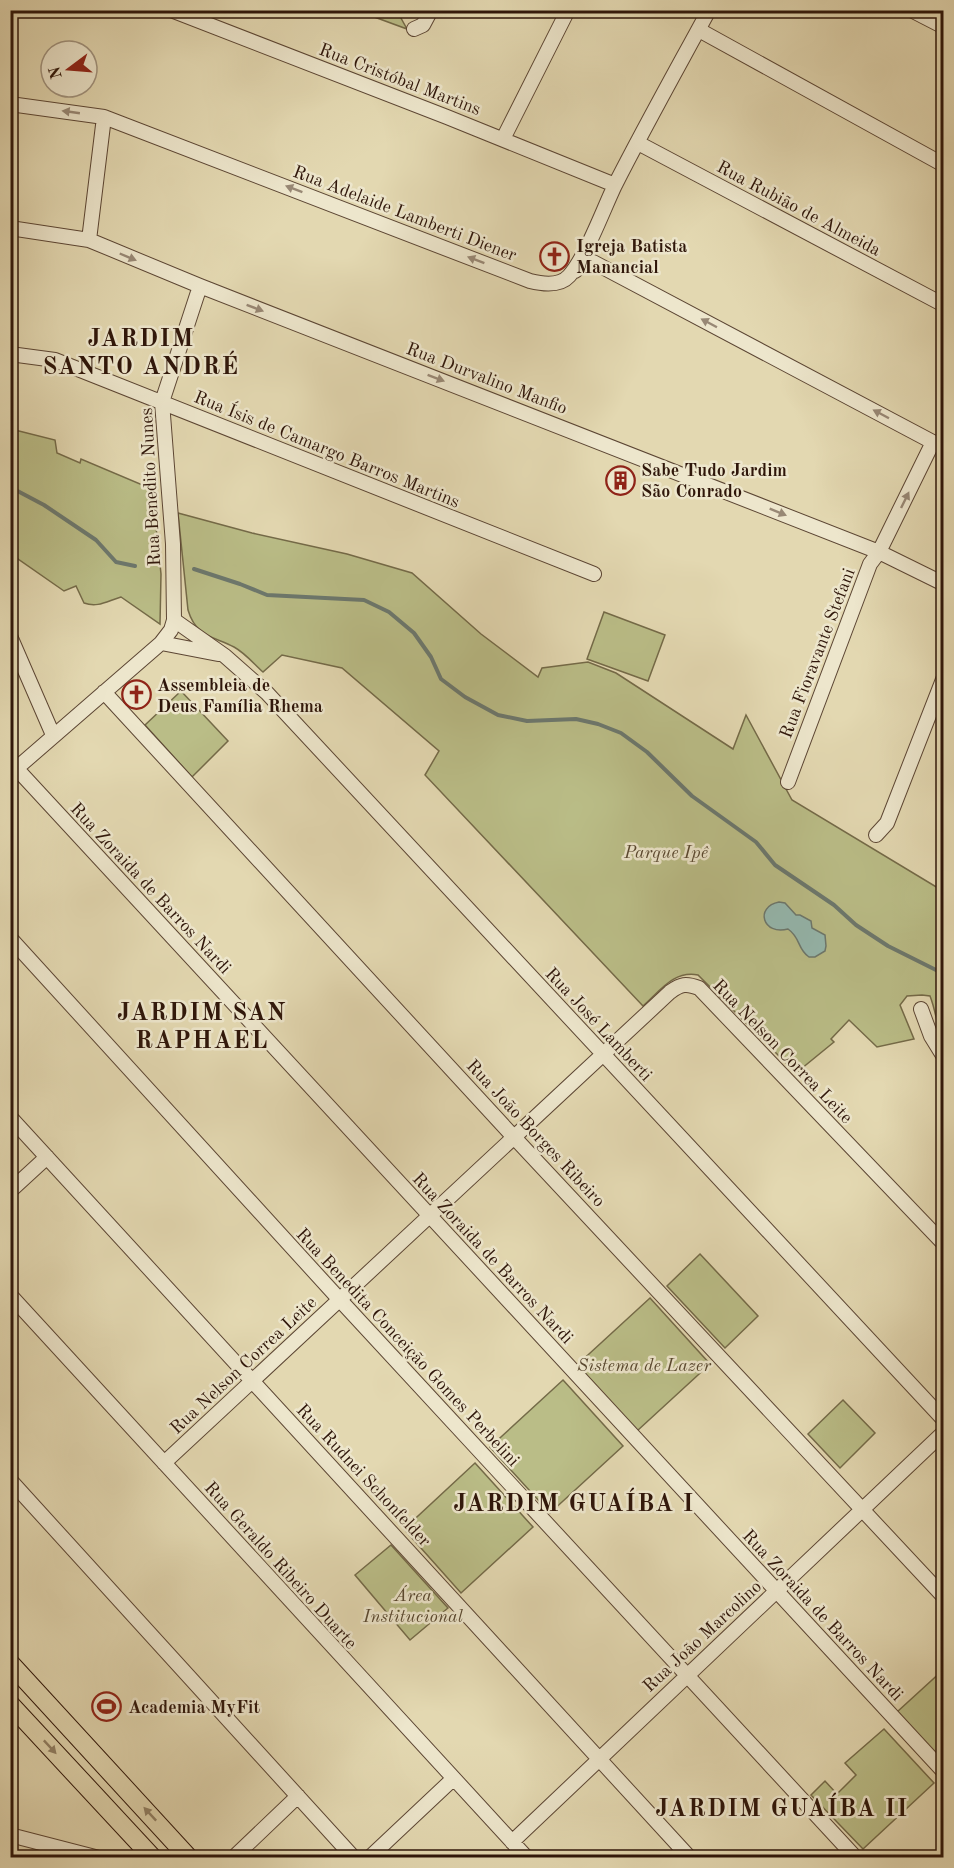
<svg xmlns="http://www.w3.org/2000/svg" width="954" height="1868" font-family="'Old Standard TT',serif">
<rect width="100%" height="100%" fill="#e3d8b1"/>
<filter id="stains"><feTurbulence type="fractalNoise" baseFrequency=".00333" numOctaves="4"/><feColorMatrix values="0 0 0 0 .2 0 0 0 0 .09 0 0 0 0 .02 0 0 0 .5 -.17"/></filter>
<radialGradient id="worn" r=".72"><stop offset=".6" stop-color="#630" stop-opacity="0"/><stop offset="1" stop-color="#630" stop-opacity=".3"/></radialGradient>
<path fill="#babd87" stroke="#746a48" stroke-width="1.5" d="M 358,11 L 397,11 L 407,29 Z
M 11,429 L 55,440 L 57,453 L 80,463 L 81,459 L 152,489 L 161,574 L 160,624 L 121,597 C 107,601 98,608 84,603 L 76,586 L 64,591 L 11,554 Z
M 178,513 L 252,533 L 347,554 L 412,573 L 481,634 L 538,677 L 542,668 L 588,662 L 616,673 L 733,749 L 746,715 L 792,800 L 943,891 L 943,1042 C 937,1027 936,1011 930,996 L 922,995 L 907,996 L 900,1005 L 914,1039 L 877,1047 L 849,1020 L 831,1039 L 834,1042 L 796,1073 L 698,975 C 674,970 660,991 643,1006 L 425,775 L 439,751 L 342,668 L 282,655 L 263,672 C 254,664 245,653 234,647 C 213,636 196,637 188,610 Z
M 604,612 L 665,635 L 648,681 L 587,659 Z
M 181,691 L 228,741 L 192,777 L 145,725 Z
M 700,1254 L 758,1316 L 725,1348 L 667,1286 Z
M 650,1298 L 710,1364 L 637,1431 L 577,1365 Z
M 563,1380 L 623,1446 L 550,1513 L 490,1447 Z
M 843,1400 L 875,1433 L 840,1468 L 808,1434 Z
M 475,1463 L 533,1527 L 461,1593 L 404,1529 Z
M 391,1545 L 448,1608 L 410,1640 L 355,1575 Z
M 943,1670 L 943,1763 L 897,1712 Z
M 884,1729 L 934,1783 L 863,1849 L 811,1795 L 825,1781 L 837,1794 L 856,1775 L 845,1763 Z"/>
<path fill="#95b9b0" stroke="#6c786e" stroke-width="1.5" d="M 779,902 L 785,903 L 796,915 L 800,915 L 811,921 L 812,928 L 825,935 L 826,946 L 825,951 L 815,957 L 809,957 C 797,949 801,938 788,929 C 763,936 754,907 779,902 Z"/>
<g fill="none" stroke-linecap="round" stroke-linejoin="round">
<path stroke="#6c786e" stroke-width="4" d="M 10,487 L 44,505 L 96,540 L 116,562 L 135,566
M 194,569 L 240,584 L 267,595 L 364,600 L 389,612 L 414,633 L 431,657 L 441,679 L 465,697 L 498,715 L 527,721 L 576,719 L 598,724 L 621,733 L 647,752 L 692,796 L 756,842 L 775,865 L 834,905 L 856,925 L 888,946 L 944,974"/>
<defs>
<path id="minor" d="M 171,10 L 447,117 L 615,185
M 911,10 L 944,27
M 414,29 L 423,25 L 431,10
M 699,30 L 944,165
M 10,104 L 104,117 L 530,281 C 542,284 560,286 569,276 C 586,257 603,210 615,185 C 645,126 677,69 709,10
M 503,139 L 568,10
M 638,143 L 944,305
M 10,228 L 89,240 L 200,286 L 879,552 L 944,584
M 89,240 L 104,117
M 575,271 L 585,262 L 593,262 L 944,448
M 10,354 L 55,360 L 594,574
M 174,620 L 225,656 L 267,693 L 944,1420
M 10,636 L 53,735
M 161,643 L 218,654
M 104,692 L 511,1134 L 944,1597
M 16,768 L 944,1772
M 10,774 L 161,643 L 171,630 L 174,620 L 173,544 L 162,402 L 200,286
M 788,782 L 870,564 L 879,552 L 933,442
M 876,835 L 887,823 L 944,677
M 10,938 L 340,1300 L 856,1858
M 921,1009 L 931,1036 L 944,1057
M 10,1117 L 690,1858
M 10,1191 L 47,1157
M 10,1295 L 527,1858
M 164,1463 L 670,992 C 681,984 686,983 699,988 L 944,1244
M 10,1480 L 354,1858
M 10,1835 L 99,1858
M 512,1842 L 944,1432
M 233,1858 L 298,1796
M 369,1858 L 453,1779"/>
<path id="major" d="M 10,1663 L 189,1858
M 10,1704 L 153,1858"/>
</defs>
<use href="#minor" stroke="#5c4634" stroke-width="16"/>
<use href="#major" stroke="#2f160a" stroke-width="20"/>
<use href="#minor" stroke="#ede6cc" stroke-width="14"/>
<use href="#major" stroke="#e3d8b1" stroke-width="18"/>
</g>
<defs><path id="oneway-solid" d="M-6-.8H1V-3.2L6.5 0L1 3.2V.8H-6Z" transform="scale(1.5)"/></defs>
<g fill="#988875">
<use href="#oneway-solid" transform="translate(71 112) rotate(-172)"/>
<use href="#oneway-solid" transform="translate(294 189) rotate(-159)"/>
<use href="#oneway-solid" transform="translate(128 257) rotate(23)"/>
<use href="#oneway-solid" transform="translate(476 260) rotate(-159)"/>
<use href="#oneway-solid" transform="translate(255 308) rotate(21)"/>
<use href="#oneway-solid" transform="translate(709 323) rotate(-152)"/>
<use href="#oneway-solid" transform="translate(436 378) rotate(21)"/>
<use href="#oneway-solid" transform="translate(881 414) rotate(-152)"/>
<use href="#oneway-solid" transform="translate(905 500) rotate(-64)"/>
<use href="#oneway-solid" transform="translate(778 512) rotate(22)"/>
</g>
<g fill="#928166">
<use href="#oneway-solid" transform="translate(50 1747) rotate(47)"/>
<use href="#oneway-solid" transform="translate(150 1814) rotate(-133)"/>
</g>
<defs>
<symbol id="church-ring" viewBox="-11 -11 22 22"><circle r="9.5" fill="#ede6cc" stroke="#8f2418" stroke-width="1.5"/><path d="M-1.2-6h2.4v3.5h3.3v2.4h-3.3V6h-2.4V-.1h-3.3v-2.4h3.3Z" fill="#8f2418"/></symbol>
<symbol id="building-ring" viewBox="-11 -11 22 22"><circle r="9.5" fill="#ede6cc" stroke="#8f2418" stroke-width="1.5"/><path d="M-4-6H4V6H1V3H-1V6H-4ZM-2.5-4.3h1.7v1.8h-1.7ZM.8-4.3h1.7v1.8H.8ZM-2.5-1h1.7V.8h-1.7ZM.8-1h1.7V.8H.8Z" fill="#8f2418"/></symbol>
<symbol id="stadium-ring" viewBox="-11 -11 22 22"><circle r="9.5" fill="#ede6cc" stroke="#8f2418" stroke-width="1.5"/><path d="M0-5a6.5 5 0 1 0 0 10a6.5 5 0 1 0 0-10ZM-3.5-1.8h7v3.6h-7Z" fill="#8f2418"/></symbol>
</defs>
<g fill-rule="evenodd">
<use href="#church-ring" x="538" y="240" width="33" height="33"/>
<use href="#building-ring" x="604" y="464" width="33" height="33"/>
<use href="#church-ring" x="120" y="678" width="33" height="33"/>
<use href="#stadium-ring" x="90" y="1690" width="33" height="33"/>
</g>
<g text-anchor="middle" stroke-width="5" stroke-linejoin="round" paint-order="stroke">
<g font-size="18" fill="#2f160a" stroke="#ede6cc">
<text transform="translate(400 79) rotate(21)" y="6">Rua Cristóbal Martins</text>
<text transform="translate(799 208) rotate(28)" y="6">Rua Rubião de Almeida</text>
<text transform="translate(405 213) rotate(21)" y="6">Rua Adelaide Lamberti Diener</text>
<text transform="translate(487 378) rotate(21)" y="6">Rua Durvalino Manfio</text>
<text transform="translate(327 449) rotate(22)" y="6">Rua Ísis de Camargo Barros Martins</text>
<text transform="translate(150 487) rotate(-93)" y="6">Rua Benedito Nunes</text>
<text transform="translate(817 653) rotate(-69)" y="6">Rua Fioravante Stefani</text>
<text transform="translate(151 888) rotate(47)" y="6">Rua Zoraida de Barros Nardi</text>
<text transform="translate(599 1024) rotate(47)" y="6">Rua José Lamberti</text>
<text transform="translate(783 1051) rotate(46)" y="6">Rua Nelson Correa Leite</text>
<text transform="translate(536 1133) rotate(47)" y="6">Rua João Borges Ribeiro</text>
<text transform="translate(493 1258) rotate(47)" y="6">Rua Zoraida de Barros Nardi</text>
<text transform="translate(408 1347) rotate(47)" y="6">Rua Benedita Conceição Gomes Perbelini</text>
<text transform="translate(243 1365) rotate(-43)" y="6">Rua Nelson Correa Leite</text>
<text transform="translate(364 1475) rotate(47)" y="6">Rua Rudnei Schonfelder</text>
<text transform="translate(281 1565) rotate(48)" y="6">Rua Geraldo Ribeiro Duarte</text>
<text transform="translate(823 1615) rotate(47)" y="6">Rua Zoraida de Barros Nardi</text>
<text transform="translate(702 1636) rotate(-43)" y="6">Rua João Marcolino</text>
</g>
<g font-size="18" font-weight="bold" fill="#2f160a" stroke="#ede6cc" text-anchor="start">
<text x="576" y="252">Igreja Batista<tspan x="576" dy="21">Manancial</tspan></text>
<text x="641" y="476">Sabe Tudo Jardim<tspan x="641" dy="21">São Conrado</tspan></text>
<text x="157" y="691">Assembleia de<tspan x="157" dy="21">Deus Família Rhema</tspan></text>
<text x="128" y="1713">Academia MyFit</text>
</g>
<g font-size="18" font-style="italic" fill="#594830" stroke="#ede6cc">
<text x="666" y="858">Parque Ipê</text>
<text x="644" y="1371">Sistema de Lazer</text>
<text x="413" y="1601">Área<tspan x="413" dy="21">Institucional</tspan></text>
</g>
<g font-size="24" font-weight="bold" letter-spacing="1.5" fill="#2f160a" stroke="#ede6cc">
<text x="141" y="346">JARDIM<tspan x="141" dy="28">SANTO ANDRÉ</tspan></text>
<text x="202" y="1020">JARDIM SAN<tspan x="202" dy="28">RAPHAEL</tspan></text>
<text x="574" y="1511">JARDIM GUAÍBA I</text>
<text x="782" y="1816">JARDIM GUAÍBA II</text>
</g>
</g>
<rect width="954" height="1868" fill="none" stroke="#e3d8b1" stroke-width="36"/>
<rect x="12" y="12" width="930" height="1844" fill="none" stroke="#2f160a" stroke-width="3"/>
<rect x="18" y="18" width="918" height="1832" fill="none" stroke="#2f160a" stroke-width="1.5"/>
<g transform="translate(69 69) rotate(254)"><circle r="28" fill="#ede6cc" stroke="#a1937e" stroke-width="1.5"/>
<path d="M0-4.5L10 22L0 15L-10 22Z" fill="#8f2418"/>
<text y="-9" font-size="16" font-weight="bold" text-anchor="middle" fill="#2f160a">N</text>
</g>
<rect width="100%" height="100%" filter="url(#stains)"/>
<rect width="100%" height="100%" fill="url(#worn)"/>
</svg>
